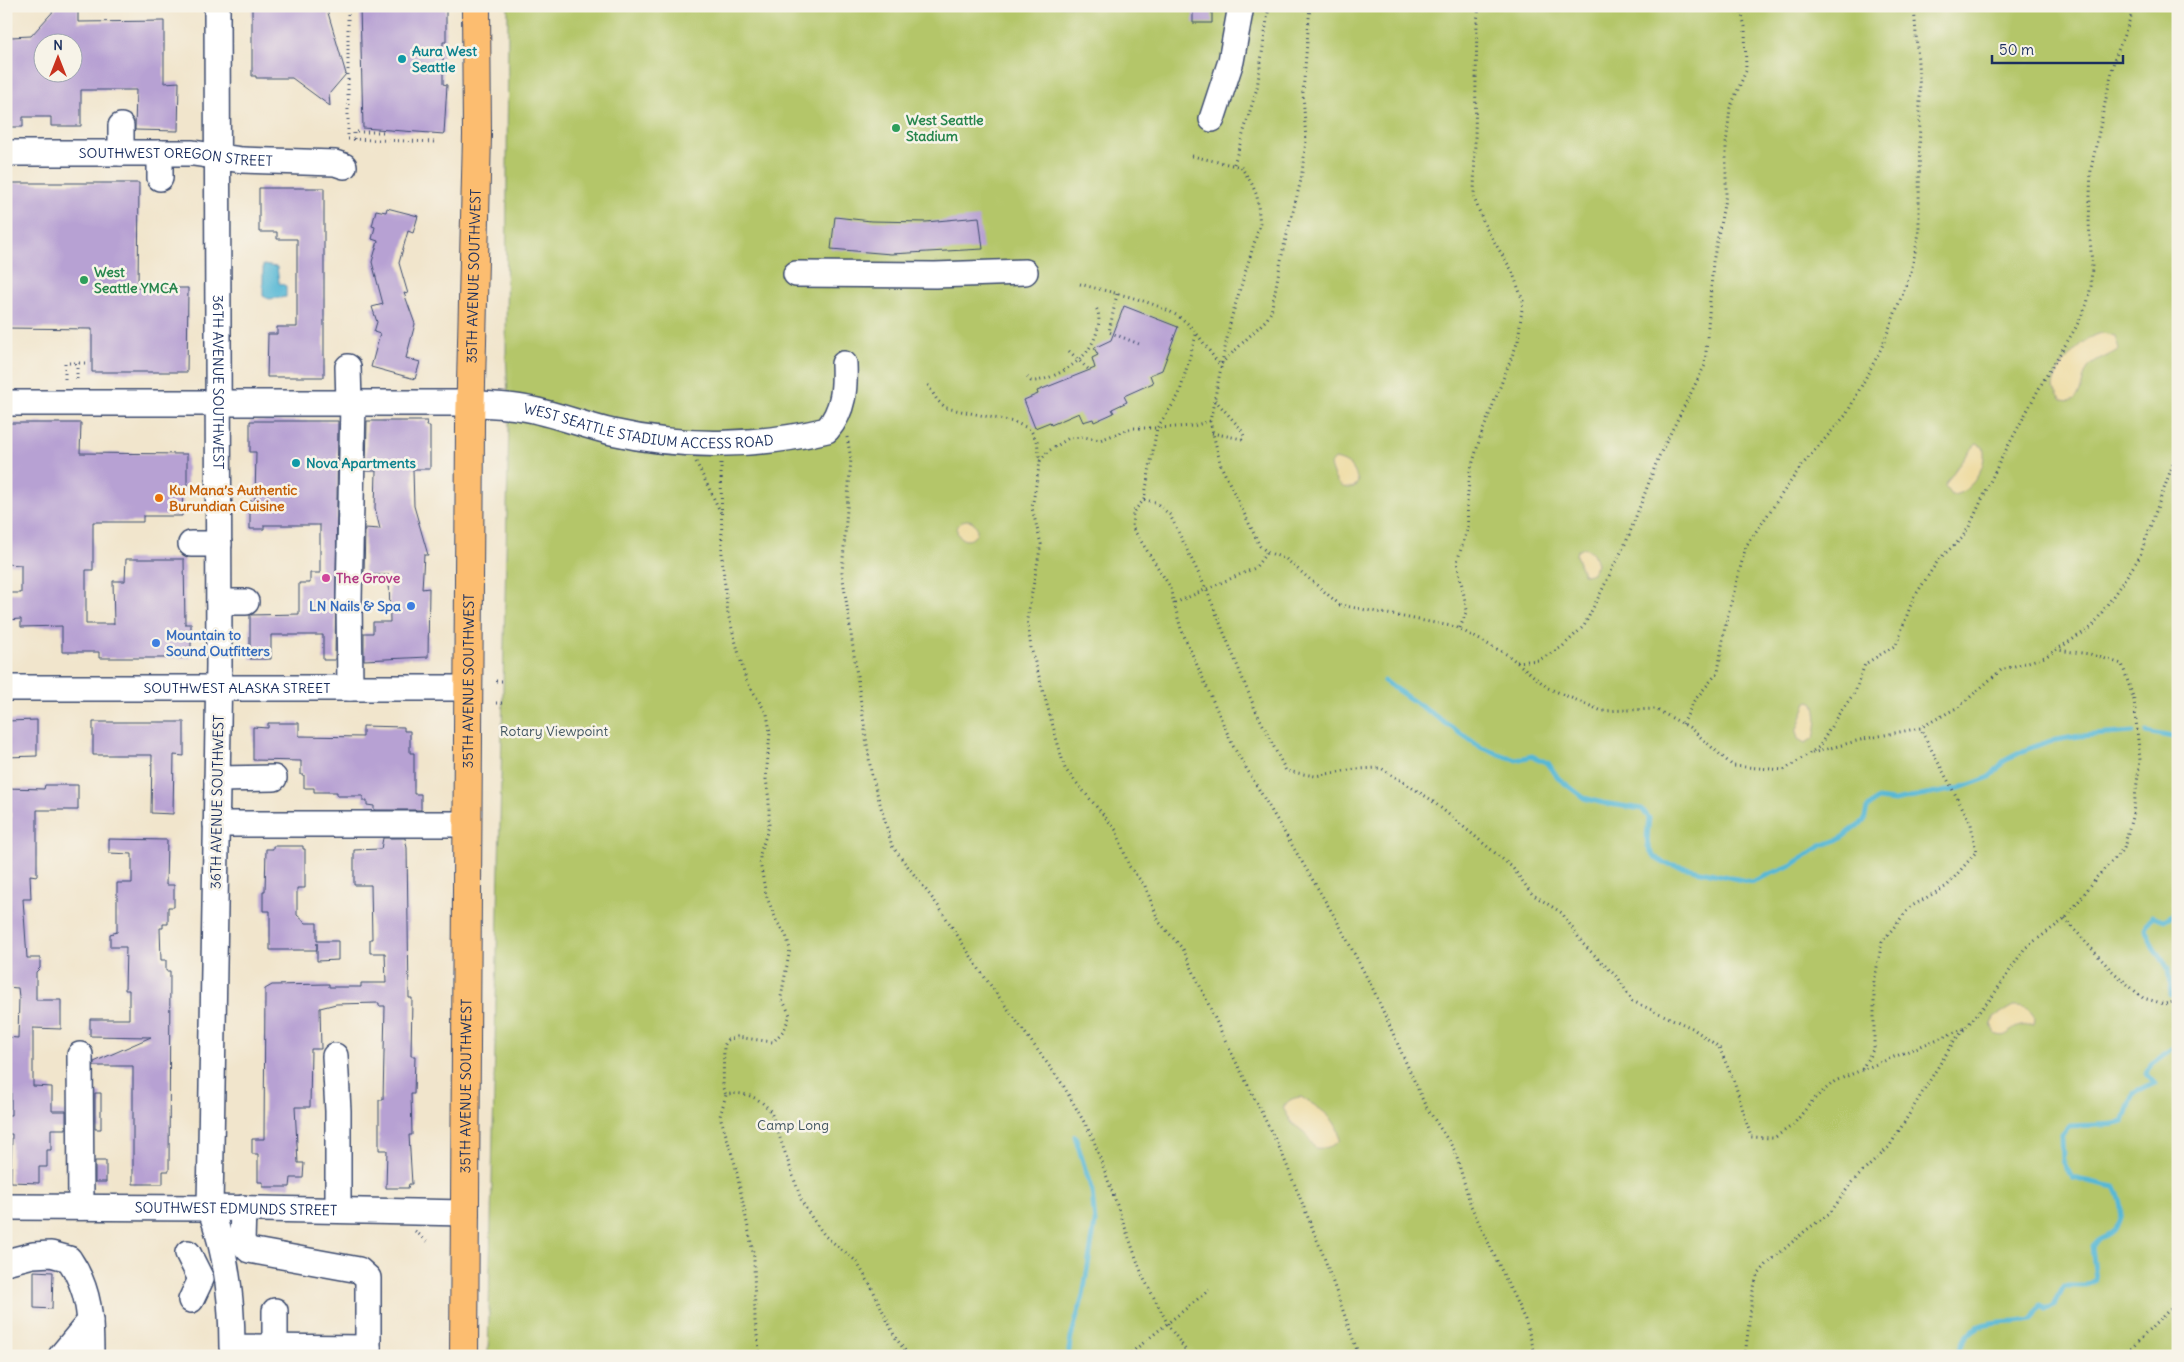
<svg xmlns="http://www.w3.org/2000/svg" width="2184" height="1362" font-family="Delius,sans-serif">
<rect width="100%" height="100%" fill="#f7f3e8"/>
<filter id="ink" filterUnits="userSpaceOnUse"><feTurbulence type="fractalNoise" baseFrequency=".02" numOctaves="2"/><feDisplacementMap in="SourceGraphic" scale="10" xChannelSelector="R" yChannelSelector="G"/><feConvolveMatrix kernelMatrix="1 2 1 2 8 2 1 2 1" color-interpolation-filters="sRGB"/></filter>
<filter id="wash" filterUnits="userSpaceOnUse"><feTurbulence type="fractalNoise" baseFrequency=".0096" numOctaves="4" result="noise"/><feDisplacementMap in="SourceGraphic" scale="20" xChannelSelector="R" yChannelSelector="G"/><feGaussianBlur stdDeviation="1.12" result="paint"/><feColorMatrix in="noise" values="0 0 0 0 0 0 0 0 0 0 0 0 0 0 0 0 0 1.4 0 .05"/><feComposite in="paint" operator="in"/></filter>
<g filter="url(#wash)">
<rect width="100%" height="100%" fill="#f1e5cc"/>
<path fill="#b4c669" stroke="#687a64" d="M 508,6 L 2178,6 L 2178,1356 L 488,1356 L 509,421 L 506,352 Z"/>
<path fill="#eeda9e" stroke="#84847e" d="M 2103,333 L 2115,336 L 2119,349 C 2110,356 2095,360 2088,368 C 2079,381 2085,405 2062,400 L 2053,388 C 2053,369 2085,335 2103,333 Z
M 1977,444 L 1983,447 C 1989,465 1970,495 1951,495 L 1945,487 C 1946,481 1973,445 1977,444 Z
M 1335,459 C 1350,462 1355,469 1358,482 L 1354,487 C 1339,492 1333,477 1330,465 Z
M957 530a10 10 0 1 1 20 0a10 10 0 1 1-20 0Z
M 1583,548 C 1593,549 1595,556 1597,565 L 1592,573 L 1586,575 L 1583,574 L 1576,555 L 1577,551 Z
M 1810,701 L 1814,703 C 1818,715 1817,725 1814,738 L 1805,743 L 1798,739 L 1796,732 L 1807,702 Z
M 2013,1006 C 2024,1006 2029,1008 2035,1018 L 2034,1024 C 2028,1026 2022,1025 2017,1027 C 2007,1032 2007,1039 1995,1034 L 1991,1024 L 1994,1017 Z
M 1301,1097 C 1317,1107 1341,1119 1339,1141 C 1331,1147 1325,1149 1315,1148 L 1305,1133 L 1292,1123 L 1283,1108 C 1288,1100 1292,1098 1301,1097 Z"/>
<path fill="#56b8d5" stroke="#38749a" d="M 263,265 L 277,267 L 279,283 L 286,286 L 286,297 L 269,299 L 263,296 Z"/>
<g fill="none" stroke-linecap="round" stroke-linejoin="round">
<path stroke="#56b8d5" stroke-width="5" d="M 1384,681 L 1482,748 L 1516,760 L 1532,756 L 1548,763 L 1558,778 L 1584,798 L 1603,803 L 1642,809 L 1649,818 C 1647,839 1642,852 1664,863 L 1751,882 L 1792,865 L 1821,846 L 1840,839 L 1864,821 L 1867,809 L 1878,799 L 1894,801 L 1957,789 L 1990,777 L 2004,761 L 2025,750 L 2050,741 L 2080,736 L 2133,732
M 2146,732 L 2178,738
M 2171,995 L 2168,968 L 2153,947 L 2145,928 L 2152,916 L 2164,920 L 2178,912
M 2172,1012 L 2178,1027
M 1068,1356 L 1071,1337 L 1083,1296 L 1095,1223 L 1092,1191 L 1075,1136
M 1950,1356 L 1959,1350 C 1972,1314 2000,1325 2032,1319 L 2041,1306 L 2046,1310 L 2054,1305 L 2064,1286 L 2086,1286 L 2096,1280 L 2092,1247 C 2100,1235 2100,1240 2110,1233 C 2127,1221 2123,1202 2115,1187 L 2072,1178 L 2063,1161 L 2062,1136 L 2070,1126 C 2089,1124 2106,1127 2124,1122 L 2134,1093 L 2155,1083 L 2147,1074 L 2151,1064 L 2178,1044"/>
</g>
<g id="blocks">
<path fill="#b7a1d3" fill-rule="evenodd" d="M 58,6 L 78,6 L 78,22 L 164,21 L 164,83 L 179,82 L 178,131 L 135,130 L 136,90 L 81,90 L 81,126 L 51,126 L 51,117 L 23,117 L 23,127 L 6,127 L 6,42 L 11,37 L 31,36 ZM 42,42 L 72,42 L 72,72 L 42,72 Z
M 252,6 L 326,6 L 346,74 L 329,94 L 330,106 L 292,78 L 256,78 L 256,76 L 252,76 Z
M 360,6 L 446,6 L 446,42 L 443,42 L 443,84 L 447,85 L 444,134 L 363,128 Z
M 1193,6 L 1212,6 L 1212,23 L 1193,23 Z
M 11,183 L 139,183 L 138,288 L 188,288 L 187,372 L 92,372 L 92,329 L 6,328 L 6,224 L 11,224 Z
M 259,188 L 324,188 L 324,377 L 267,377 L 268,334 L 277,334 L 277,327 L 297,327 L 297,239 L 277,239 L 277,232 L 259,232 Z
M 387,208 L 418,216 L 413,233 L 408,231 L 399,263 L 408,294 L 404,293 L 415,324 L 406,358 L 420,362 L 415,379 L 371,367 L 380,334 L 374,332 L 377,322 L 372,307 L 383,304 L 372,262 L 378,241 L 372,239 L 375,227 L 372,226 L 376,210 L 386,212 Z
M 835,217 L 871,221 L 926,222 L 979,217 L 983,249 L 891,254 L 831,249 Z
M 1124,306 L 1178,327 L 1162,370 L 1150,375 L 1153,383 L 1124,396 L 1127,402 L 1112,409 L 1114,413 L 1094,422 L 1093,419 L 1083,422 L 1079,413 L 1051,425 L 1050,422 L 1035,428 L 1024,400 L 1038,394 L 1037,391 L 1095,368 L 1092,358 L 1098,355 L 1094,348 L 1111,340 Z
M 250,421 L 338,421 L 335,660 L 323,660 L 323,635 L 271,635 L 271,659 L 250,659 L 250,615 L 299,614 L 299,583 L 310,583 L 310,573 L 320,573 L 320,525 L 264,525 L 264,529 L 250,529 L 250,501 L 255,501 L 256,452 L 250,452 Z
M 367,421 L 427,421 L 426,426 L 430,426 L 430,469 L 413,469 L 414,506 L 428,555 L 424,555 L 422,589 L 429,588 L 428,657 L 364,660 L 364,633 L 373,633 L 373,622 L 390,622 L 389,575 L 364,575 L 365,528 L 380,529 L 375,508 L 376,471 L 366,471 Z
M 6,423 L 81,423 L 80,453 L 187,454 L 187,487 L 183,487 L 182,516 L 143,516 L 143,522 L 93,522 L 93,570 L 86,570 L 86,624 L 114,624 L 113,581 L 125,581 L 126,559 L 184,559 L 185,624 L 191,624 L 191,658 L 99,658 L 99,652 L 62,652 L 62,626 L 21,627 L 21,619 L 6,620 L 6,593 L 21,593 L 21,565 L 6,564 Z
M 37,720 L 37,756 L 6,757 L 6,721 Z
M 93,722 L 184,722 L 184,756 L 174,755 L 173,814 L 151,813 L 152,755 L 93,755 Z
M 268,723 L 299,723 L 299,736 L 363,737 L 363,726 L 404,727 L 404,731 L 410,731 L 410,753 L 414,753 L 414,794 L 421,794 L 421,810 L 374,810 L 374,806 L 367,805 L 367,801 L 363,801 L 363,796 L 337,796 L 337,792 L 314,792 L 314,788 L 304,788 L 304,775 L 301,775 L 301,761 L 253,760 L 253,727 L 268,728 Z
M 45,785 L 78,785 L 78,810 L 37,810 L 37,876 L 30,875 L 31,899 L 23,899 L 27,958 L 40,958 L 40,968 L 36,972 L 36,1000 L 61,1000 L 61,1029 L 33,1028 L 33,1086 L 52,1087 L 52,1111 L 66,1111 L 66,1129 L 51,1129 L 51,1150 L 47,1150 L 47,1167 L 39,1167 L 39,1183 L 11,1182 L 12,1134 L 8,1134 L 7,1115 L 11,1115 L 11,1086 L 6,1086 L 6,1037 L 18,1038 L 19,997 L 18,988 L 6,987 L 6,859 L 10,859 L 11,846 L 11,813 L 6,813 L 6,788 L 44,789 Z
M 383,838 L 405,838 L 407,848 L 409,998 L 412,998 L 411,1056 L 415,1056 L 414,1094 L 411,1094 L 412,1135 L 409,1135 L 412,1184 L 409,1184 L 408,1188 L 386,1188 L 387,1150 L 379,1150 L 379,1100 L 383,1100 L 385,1006 L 379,1006 L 379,1003 L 336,1004 L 320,1008 L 321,1049 L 311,1049 L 310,1107 L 295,1107 L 298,1163 L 304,1163 L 303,1178 L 291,1178 L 290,1187 L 263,1187 L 263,1182 L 258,1182 L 258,1154 L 252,1154 L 252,1139 L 264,1139 L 265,989 L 272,985 L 329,984 L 329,987 L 361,987 L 361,983 L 386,983 L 385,953 L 370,953 L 370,939 L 372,939 L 371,885 L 354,885 L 354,850 L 381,849 Z
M 109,839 L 167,840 L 166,885 L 174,885 L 174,907 L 168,907 L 168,924 L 163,924 L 163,928 L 160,928 L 161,960 L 166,960 L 166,971 L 170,971 L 169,1171 L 163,1171 L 163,1184 L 133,1184 L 133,1066 L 94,1066 L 94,1062 L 151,1037 L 90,1036 L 90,1019 L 129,1019 L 129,990 L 125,990 L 126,947 L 110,947 L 110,934 L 117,932 L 117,883 L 132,883 L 132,854 L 109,853 Z
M 273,846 L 303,846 L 303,849 L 305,849 L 305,888 L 297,888 L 297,915 L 306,923 L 317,923 L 317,941 L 338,941 L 338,960 L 317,961 L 317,943 L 317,950 L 270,950 L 270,911 L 263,911 L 263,891 L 265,891 L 266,849 L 273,849 Z
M 95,1093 L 101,1093 L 101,1129 L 95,1129 Z
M 95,1161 L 106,1161 L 106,1182 L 95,1182 Z
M 34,1271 L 53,1272 L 52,1309 L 34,1308 Z"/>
</g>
</g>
<g filter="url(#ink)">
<use href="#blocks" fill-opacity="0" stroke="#3b4a6e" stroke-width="1"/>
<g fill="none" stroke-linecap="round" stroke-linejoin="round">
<defs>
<g id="minor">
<path id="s1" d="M 217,6 L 219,664 L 210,1208 C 227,1253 232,1299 232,1347 L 368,1348"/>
<path d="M 1212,119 L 1231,61 L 1241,6"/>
<path d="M 121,126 L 121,153"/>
<path id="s2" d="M 6,153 L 193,153 L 242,160 L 335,163 L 344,166"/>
<path d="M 160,153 L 160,178"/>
<path d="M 796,274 L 935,275 L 1025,272"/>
<path d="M 348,367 L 349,403"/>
<path id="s3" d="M 6,403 L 470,403 C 488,405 506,405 523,408 C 553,413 582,425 612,432 C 682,448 757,447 827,430 C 844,410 845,388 844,364"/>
<path d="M 191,544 L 219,544"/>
<path d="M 219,602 L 246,602"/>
<path id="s4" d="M 6,688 L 469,688"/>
<path d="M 350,688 L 349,601 L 353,403"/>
<path d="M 217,779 L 274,778"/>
<path d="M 216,824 L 468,824"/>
<path d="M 80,1055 L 81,1207"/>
<path d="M 335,1056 L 338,1111 L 338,1210"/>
<path id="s5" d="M 6,1207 L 210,1208 L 466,1213"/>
<path d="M 243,1208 L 242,1242 L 249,1250 L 359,1270 L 368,1278 L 368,1356"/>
<path d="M 188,1253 L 201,1279 L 191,1300"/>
<path d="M 6,1262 L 33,1255 L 51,1254 L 69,1259 C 90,1290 91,1319 91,1356"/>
<path d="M 275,1347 L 275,1311"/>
<path d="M 61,1356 L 90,1321"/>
</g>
<g id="major">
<path id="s6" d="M 464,1356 L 470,425 L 477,135 L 476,6"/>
</g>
</defs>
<use href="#minor" stroke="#3b4a6e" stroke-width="28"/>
<use href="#major" stroke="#3b4a6e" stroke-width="30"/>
<path stroke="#3b4a6e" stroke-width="3" stroke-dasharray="1 4" stroke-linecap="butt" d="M 348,135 L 348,6
M 348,139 L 436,142
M 354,139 L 354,132 L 387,132
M 1192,156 L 1241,167 L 1251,182 L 1257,196 L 1260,224 L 1231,319 L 1210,421 L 1221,466 L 1260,546 L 1267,552 L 1286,559 L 1340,605 L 1456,627 L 1508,655 L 1548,688 L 1602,711 L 1655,709 L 1689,727 L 1733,766 L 1784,770 L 1819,747 L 1838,715 L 1855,692 L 1865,664 L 1896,645 L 1913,599 L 1939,559 L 1961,539 L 1969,527 L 1999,463 L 2042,383 L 2075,329 L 2087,304 L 2091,286 L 2092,265 L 2089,223 L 2091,169 L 2114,61 L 2135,6
M 1234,164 L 1257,88 L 1269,6
M 1080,284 C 1111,293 1161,301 1186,322 C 1199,334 1209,352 1220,365 L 1267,319 L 1271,312 L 1283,250 L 1301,180 L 1306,141 L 1303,92 L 1310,6
M 1117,294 L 1109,332 L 1139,344
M 1196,335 L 1179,395 L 1157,428 L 1193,426 L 1210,421
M 1069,351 L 1088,369
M 77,363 L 77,379
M 1027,377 L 1031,381 C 1047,382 1073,367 1084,355 C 1094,345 1104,320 1096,308
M 65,379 L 65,363 L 87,363
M 928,385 L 937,400 L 946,408 L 1014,422 L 1030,429 L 1037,441 L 1040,461 L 1032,508 L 1041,544 L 1027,619 L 1031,648 L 1065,769 L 1116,830 L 1129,866 L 1145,886 L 1159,922 L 1183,949 L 1224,1038 L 1281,1151 L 1324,1257 L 1359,1356
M 1212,433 L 1242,439 L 1244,436 L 1241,429 L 1215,400
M 847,437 L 851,459 L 842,572 L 871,772 L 892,846 L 939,907 L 983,975 L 1063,1085 L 1092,1136 L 1143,1277 L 1170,1328 L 1190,1356
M 1040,461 L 1047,452 L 1069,438 L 1084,437 L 1100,440 L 1132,428 L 1157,428 L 1144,500 L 1133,512 L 1132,527 L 1169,585 L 1181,629 L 1233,746 L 1336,919 L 1374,991 L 1425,1105 L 1455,1151 L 1471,1206 L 1525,1320 L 1536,1356
M 696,462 L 722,515
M 721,463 L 722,558 L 728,614 L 746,680 L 767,714 L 770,732 L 766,779 L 769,800 L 769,826 L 760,854 L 760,862 L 766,895 L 777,922 L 786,935 L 790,949 L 781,997 L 790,1015 L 784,1030 L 773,1042 L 737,1037 L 727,1040 L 724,1046 L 723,1088 L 726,1095
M 1144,500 L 1155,502 L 1170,515 L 1207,591 L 1255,709 L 1286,771 L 1315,776 L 1355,769 L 1381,768 L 1430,799 L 1512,867 L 1532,894 L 1562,913 L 1583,944 L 1619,979 L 1632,1001 L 1692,1028 L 1719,1047 L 1735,1084 L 1751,1137 L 1774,1138 L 1793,1125 L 1813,1100 L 1835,1081 L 1965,1028
M 1175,603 L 1255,568 L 1267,552
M 1460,628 L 1467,610 L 1457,562 L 1468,527 L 1467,503 L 1470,472 L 1480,438 L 1518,341 L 1523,301 L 1512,271 L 1486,228 L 1474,198 L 1477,22 L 1479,6
M 1517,662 L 1539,660 L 1562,647 L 1584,626 L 1627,540 L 1659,456 L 1705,365 L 1713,262 L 1726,194 L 1726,144 L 1730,108 L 1746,71 L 1745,27 L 1740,6
M 496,681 L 503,681
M 496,703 L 503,703
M 1683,724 L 1694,701 L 1718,672 L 1725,626 L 1746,546 L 1802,465 L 1846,415 L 1881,349 L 1911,272 L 1919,233 L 1919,210 L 1920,91 L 1914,6
M 1812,753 L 1864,739 L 1920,728 L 1960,706 L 2001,670 L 2045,657 L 2092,627 L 2139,558 L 2178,450
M 2065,919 L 2110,969 L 2143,998 L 2165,1004 L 2178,1001
M 1862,1069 L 1874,1048 L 1874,982 L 1882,942 L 1910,907 L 1947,886 L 1976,852 L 1971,824 L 1920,728
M 415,1231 L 428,1242
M 760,1356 L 755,1321 L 754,1257 L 735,1164 L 720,1116 L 726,1095 C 743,1090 761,1098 771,1112 L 802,1202 L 812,1218 L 825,1236 L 856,1261 L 871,1286 L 895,1337 L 909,1356
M 1127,1356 L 1209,1290
M 1745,1356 L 1753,1291 L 1757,1276 L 1767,1264 L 1805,1231 L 1830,1213 L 1852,1182 L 1889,1147 L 1954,1041 L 1992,997 L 2025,948 L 2065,919 L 2097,877 L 2124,848 L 2133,813 L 2140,760 L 2134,700 L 2122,664 L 2090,654 L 2057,650
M 2124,1356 L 2169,1310 L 2178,1306"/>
<use href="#minor" stroke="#fff" stroke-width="25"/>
<use href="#major" stroke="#fcbd6f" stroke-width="28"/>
</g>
</g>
<g fill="#0f9aa8" stroke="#f7f3e8" stroke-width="2">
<circle cx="402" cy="59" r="5"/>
<circle cx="296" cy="463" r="5"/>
</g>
<g fill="#2e9e5b" stroke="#f7f3e8" stroke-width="2">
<circle cx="896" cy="128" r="5"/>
<circle cx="84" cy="280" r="5"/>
</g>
<circle fill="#e8710a" stroke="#f7f3e8" stroke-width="2" cx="159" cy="498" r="5"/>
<circle fill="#d1479c" stroke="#f7f3e8" stroke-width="2" cx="326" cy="578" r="5"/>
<g fill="#3f7fe0" stroke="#f7f3e8" stroke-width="2">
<circle cx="411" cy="606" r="5"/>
<circle cx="156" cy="643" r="5"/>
</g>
<g text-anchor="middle" stroke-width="5" stroke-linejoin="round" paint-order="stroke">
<g font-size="14" font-weight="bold" fill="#0d838f" stroke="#f7f3e8" text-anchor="start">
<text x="412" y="56">Aura West<tspan x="412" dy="16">Seattle</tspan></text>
<text x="306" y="468">Nova Apartments</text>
</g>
<g font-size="14" font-weight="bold" fill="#27864d" stroke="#f7f3e8" text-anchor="start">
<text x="906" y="125">West Seattle<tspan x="906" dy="16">Stadium</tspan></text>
<text x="94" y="277">West<tspan x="94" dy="16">Seattle YMCA</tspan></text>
</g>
<g font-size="14" fill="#1b2f5e" stroke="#f7f3e8">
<text dy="5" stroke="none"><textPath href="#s2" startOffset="170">SOUTHWEST OREGON STREET</textPath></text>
<text dy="5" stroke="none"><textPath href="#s6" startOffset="1080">35TH AVENUE SOUTHWEST</textPath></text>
<text dy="5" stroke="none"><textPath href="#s1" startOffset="376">36TH AVENUE SOUTHWEST</textPath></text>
<text dy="5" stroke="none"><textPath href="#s3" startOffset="645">WEST SEATTLE STADIUM ACCESS ROAD</textPath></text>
<text dy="5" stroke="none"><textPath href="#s6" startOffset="675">35TH AVENUE SOUTHWEST</textPath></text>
<text dy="5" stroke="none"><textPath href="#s4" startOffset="231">SOUTHWEST ALASKA STREET</textPath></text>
<text transform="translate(217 802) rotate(-89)" y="5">36TH AVENUE SOUTHWEST</text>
<text dy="5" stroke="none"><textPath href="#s6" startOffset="270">35TH AVENUE SOUTHWEST</textPath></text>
<text dy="5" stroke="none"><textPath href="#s5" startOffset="230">SOUTHWEST EDMUNDS STREET</textPath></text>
</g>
<g font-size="14" font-weight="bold" fill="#c56008" stroke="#f7f3e8" text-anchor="start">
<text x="169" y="495">Ku Mana’s Authentic<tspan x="169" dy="16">Burundian Cuisine</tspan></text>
</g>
<g font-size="14" font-weight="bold" fill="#b23c85" stroke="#f7f3e8" text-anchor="start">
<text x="336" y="583">The Grove</text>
</g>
<g font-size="14" font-weight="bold" fill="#366cbe" stroke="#f7f3e8" text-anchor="end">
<text x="401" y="611">LN Nails &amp; Spa</text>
<text x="166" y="640" text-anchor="start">Mountain to<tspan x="166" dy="16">Sound Outfitters</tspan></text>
</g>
<g font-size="14" fill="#415561" stroke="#f7f3e8">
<text x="554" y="736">Rotary Viewpoint</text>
<text x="793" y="1130">Camp Long</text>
</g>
</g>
<rect width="2184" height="1362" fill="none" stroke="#f7f3e8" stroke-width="25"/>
<g transform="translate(58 58)"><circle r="24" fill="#f7f3e8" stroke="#9fa5b1"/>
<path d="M0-4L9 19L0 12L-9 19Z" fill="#c8321e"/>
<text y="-8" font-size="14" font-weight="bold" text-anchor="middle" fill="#1b2f5e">N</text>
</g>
<path d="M1992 55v8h131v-8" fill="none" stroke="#1b2f5e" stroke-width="2.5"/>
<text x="1999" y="55" font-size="15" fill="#1b2f5e" stroke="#f7f3e8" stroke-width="4" paint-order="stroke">50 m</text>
</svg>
